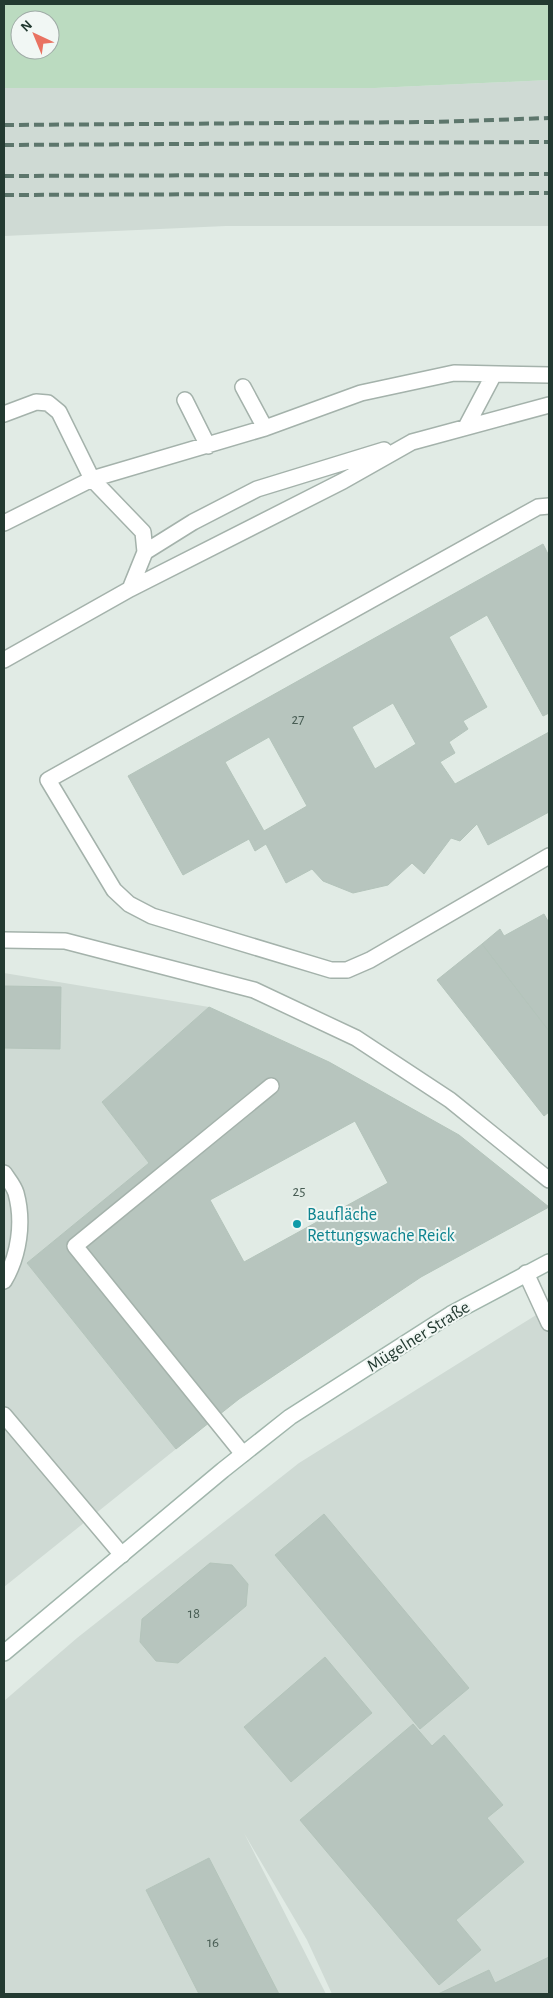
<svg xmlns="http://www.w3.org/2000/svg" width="553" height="1998" font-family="'Alegreya Sans',sans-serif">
<rect width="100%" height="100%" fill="#e1ebe5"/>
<path fill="#cfdad4" d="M 549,80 L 549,226 L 226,226 L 4,236 L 4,88 L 375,88 Z
M 4,973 L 209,1007 L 102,1102 L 149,1163 L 27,1263 L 176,1449 L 4,1587 Z
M 549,1307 L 549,1994 L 332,1994 L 307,1940 L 244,1833 L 326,1994 L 4,1994 L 4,1701 L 77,1638 L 299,1463 Z"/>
<path fill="#bbdbc0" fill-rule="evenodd" d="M 4,4 L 549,4 L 549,80 L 375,88 L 4,88 ZM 20,20 L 50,20 L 50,50 L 20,50 Z"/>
<path fill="#b7c5be" stroke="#b4c4bb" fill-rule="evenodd" d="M 543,544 L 549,556 L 549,713 L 543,716 L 487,615 L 449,637 L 487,707 L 463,721 L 468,729 L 449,742 L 455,753 L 440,762 L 455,784 L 549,732 L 549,812 L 488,845 L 477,824 L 460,841 L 451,838 L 424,874 L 412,863 L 388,885 L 353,893 L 323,881 L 312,869 L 286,883 L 266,844 L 255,851 L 249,839 L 183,875 L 128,776 ZM 393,703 L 416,744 L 375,769 L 352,727 ZM 269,737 L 307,806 L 264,831 L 225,762 Z
M 544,914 L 549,923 L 549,1031 L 482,944 L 500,929 L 504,936 Z
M 482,944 L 549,1031 L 549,1112 L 544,1116 L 437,980 Z
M 4,986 L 61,987 L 60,1049 L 4,1048 Z
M 209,1007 L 329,1062 L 459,1135 L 549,1207 L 421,1277 L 239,1399 L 176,1449 L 27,1263 L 149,1163 L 102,1102 Z
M 355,1121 L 388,1183 L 244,1262 L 210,1200 Z
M 324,1514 L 469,1688 L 420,1729 L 275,1555 Z
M 210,1563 L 232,1565 L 248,1584 L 246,1606 L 178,1663 L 156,1661 L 140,1642 L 142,1619 Z
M 325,1657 L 372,1713 L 291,1782 L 244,1727 Z
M 413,1724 L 432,1746 L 444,1735 L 503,1805 L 487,1818 L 524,1862 L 456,1920 L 481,1950 L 439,1985 L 300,1820 Z
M 209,1858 L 279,1994 L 199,1994 L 146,1890 Z
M 549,1957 L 549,1994 L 438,1994 L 489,1970 L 495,1983 Z"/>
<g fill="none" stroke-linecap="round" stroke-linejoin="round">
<defs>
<path id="lane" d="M 243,387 L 265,428
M 185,400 L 208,446
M 4,414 L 36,402 L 48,403 L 59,412 L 92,479 L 143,532 L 145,552 L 130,589
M 466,427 L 494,374
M 549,506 L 538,507 L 48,780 L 114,890 L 129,904 L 152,916 L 331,970 L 347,970 L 370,960 L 549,856
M 4,523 L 92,479 L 265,428 L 361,393 L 454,373 L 549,375
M 145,552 L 193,522 L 257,489 L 384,450
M 4,660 L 130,589 L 343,481 L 412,442 L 549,405
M 4,940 L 65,941 L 254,990 L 356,1038 L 450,1100 L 549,1180
M 4,1173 C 8,1179 14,1186 16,1193 C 24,1222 19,1256 4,1281
M 526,1273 L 549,1323
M 4,1415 L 122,1555
M 243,1454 L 75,1246 L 271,1086"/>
<path id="secondary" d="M 4,1653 L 223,1470 L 290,1417 L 451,1314 L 549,1262"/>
</defs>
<use href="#lane" stroke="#a4b2ab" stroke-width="18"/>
<use href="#secondary" stroke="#a1b6ac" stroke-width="18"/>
<use href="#lane" stroke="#fff" stroke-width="15"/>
<use href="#secondary" stroke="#fff" stroke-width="15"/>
<path stroke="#5d766c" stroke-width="4" stroke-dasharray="10 5" stroke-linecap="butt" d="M 4,125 L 433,122 L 549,118
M 4,145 L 549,142
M 4,176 L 549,174
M 4,195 L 549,193"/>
</g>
<circle fill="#0f9aa8" stroke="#f1f7f4" stroke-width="2" cx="297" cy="1224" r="5"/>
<g text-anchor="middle" stroke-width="4" stroke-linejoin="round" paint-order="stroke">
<g font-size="15" fill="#485d54">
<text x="298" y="724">27</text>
<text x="299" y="1196">25</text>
<text x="194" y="1618">18</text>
<text x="213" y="1947">16</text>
</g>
<g font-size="18" fill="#0d838f" stroke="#f1f7f4" text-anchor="start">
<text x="307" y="1220">Baufläche<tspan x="307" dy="21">Rettungswache Reick</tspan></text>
</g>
<g font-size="18" fill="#233a31" stroke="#f1f7f4">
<text transform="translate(418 1336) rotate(-32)" y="6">Mügelner Straße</text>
</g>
</g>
<rect width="553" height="1998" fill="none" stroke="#233a31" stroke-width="10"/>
<g transform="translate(35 35) rotate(316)"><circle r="24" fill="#f1f7f4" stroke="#9faba6"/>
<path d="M0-4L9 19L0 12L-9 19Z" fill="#e97261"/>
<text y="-8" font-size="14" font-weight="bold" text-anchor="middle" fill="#233a31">N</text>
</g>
</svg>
